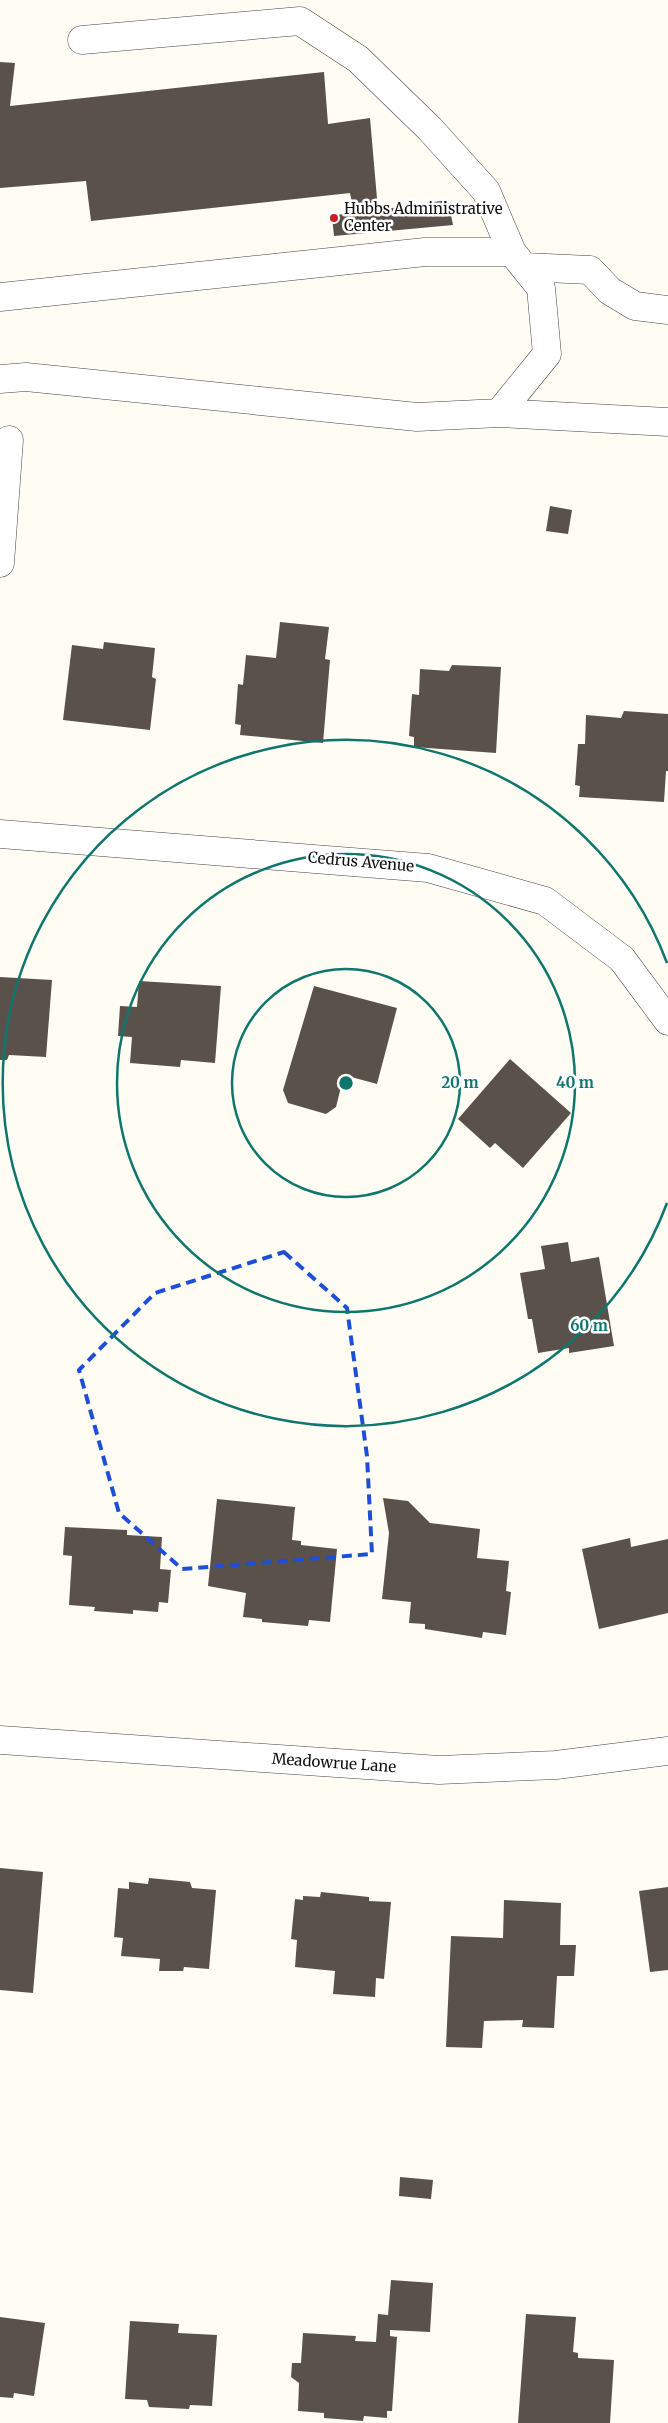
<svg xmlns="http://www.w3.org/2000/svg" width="668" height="2423" font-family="Merriweather,serif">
<rect width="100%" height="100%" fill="#fffdf3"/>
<path fill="#5a514b" d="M 0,62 L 15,63 L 10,106 L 324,72 L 328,124 L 370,118 L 378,210 L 448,200 L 453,225 L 334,236 L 332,216 L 354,212 L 350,193 L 91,221 L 86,181 L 0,188 Z
M 550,506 L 572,510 L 568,534 L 546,531 Z
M 280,622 L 329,627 L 325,659 L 330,660 L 323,743 L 240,735 L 241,725 L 235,724 L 238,684 L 243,685 L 246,655 L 276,658 Z
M 104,642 L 155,648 L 152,677 L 156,679 L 150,730 L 63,720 L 72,645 L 103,649 Z
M 452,665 L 501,667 L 496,753 L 414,747 L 414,737 L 409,736 L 412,694 L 419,695 L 420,669 L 449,671 Z
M 624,711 L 668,714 L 668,771 L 666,771 L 664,802 L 579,797 L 580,786 L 575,785 L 578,744 L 585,744 L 586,715 L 621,718 Z
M 0,977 L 52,980 L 46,1057 L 9,1055 L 7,1060 L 0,1060 Z
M 139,981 L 221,986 L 215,1063 L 181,1060 L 180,1067 L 130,1063 L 132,1037 L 118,1036 L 120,1006 L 137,1007 Z
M 314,986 L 397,1008 L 377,1084 L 344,1075 L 336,1107 L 326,1114 L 288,1103 L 283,1090 Z
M 510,1059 L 571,1113 L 523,1168 L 495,1143 L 490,1148 L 458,1119 Z
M 568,1242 L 571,1262 L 599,1257 L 614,1346 L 569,1353 L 569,1348 L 538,1353 L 532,1319 L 528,1319 L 520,1273 L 545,1269 L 541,1246 Z
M 383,1498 L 408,1501 L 430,1523 L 480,1529 L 477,1558 L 509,1561 L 506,1591 L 511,1592 L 506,1635 L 483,1632 L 482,1638 L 425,1629 L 425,1624 L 409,1623 L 411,1602 L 382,1599 L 389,1533 Z
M 217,1499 L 295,1507 L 292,1540 L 301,1541 L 301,1545 L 337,1549 L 330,1622 L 309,1620 L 308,1626 L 262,1622 L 262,1619 L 243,1617 L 246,1593 L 208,1586 Z
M 65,1527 L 127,1530 L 127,1535 L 162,1537 L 160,1569 L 171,1570 L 168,1603 L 159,1602 L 158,1612 L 133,1610 L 133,1614 L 94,1611 L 95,1607 L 69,1605 L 72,1556 L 63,1555 Z
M 630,1538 L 631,1547 L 668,1539 L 668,1613 L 599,1629 L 582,1549 Z
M 0,1868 L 43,1872 L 33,1993 L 0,1990 Z
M 149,1878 L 190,1882 L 192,1888 L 216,1890 L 209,1969 L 184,1967 L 183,1971 L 159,1971 L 160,1959 L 121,1956 L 123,1938 L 114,1937 L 118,1888 L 129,1889 L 129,1882 L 148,1884 Z
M 668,1887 L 668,1970 L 650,1972 L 639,1891 Z
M 321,1892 L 369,1897 L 369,1901 L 391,1902 L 384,1979 L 376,1978 L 375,1997 L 333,1994 L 335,1971 L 295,1967 L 297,1940 L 291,1939 L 295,1899 L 303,1900 L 303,1896 L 320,1897 Z
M 504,1900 L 561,1903 L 560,1945 L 576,1945 L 574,1976 L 557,1976 L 554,2028 L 522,2027 L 523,2020 L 484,2021 L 482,2048 L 446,2047 L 451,1936 L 503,1938 Z
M 400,2177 L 433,2180 L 431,2199 L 399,2196 Z
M 391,2280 L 433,2283 L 430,2332 L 390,2330 L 390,2336 L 397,2337 L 392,2411 L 387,2411 L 387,2418 L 364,2416 L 363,2421 L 324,2418 L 324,2413 L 298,2411 L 299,2383 L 291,2377 L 292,2363 L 301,2363 L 303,2333 L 356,2336 L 355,2341 L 376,2342 L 378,2314 L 388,2315 Z
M 526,2314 L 576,2317 L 573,2352 L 578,2353 L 578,2358 L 614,2360 L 610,2423 L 518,2423 Z
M 0,2317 L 45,2323 L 34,2396 L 14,2393 L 13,2398 L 0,2397 Z
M 130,2321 L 179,2324 L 178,2333 L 217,2335 L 212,2406 L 190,2405 L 189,2409 L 149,2407 L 147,2400 L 125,2399 Z"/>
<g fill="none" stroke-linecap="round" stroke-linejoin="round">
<defs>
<path id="minor" d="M 82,40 L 300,21 L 358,59 L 430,129 L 486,191 L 512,252
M 525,267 L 590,270 L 610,291 L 635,306 L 668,310
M 0,297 L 425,252 L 512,252 L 541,288 L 547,354 L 499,413 L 417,417 L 26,377 L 0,379
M 499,413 L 668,422
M 0,563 L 9,440
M 0,834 L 428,868 L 545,901 L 622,959 L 668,1021
M 0,1740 L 439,1770 L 556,1765 L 668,1751"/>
</defs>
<use href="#minor" stroke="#434343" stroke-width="29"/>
<use href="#minor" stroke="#fff" stroke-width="28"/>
</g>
<path fill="none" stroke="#1d4ed8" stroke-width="4" stroke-dasharray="10 6" stroke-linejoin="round" d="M 284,1252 L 347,1308 L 367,1456 L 372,1554 L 182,1569 L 119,1513 L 79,1370 L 155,1293 Z"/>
<g fill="none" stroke="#0f766e" stroke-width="2.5">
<circle cx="346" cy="1083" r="114"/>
<circle cx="346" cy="1083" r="229"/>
<path d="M667 1203A343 343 0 1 1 667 963"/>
</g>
<circle fill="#cb1d25" stroke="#fff" stroke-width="2" cx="334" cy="218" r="5"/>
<g text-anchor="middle" stroke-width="5" stroke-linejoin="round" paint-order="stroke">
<g font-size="15" fill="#101010" stroke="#fff" text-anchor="start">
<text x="344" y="214">Hubbs Administrative<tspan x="344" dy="17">Center</tspan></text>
</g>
<g font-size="15" fill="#101010" stroke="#fff">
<text transform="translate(361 862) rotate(5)" y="5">Cedrus Avenue</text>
<text transform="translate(334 1763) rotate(4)" y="5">Meadowrue Lane</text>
</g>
</g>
<circle cx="346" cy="1083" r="8" fill="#0f766e" stroke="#fff" stroke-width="2.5"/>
<g font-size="15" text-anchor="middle" font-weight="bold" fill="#0f766e" stroke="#fff" stroke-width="5" stroke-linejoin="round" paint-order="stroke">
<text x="460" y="1088">20 m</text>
<text x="575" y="1088">40 m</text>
<text x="589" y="1331">60 m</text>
</g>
</svg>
